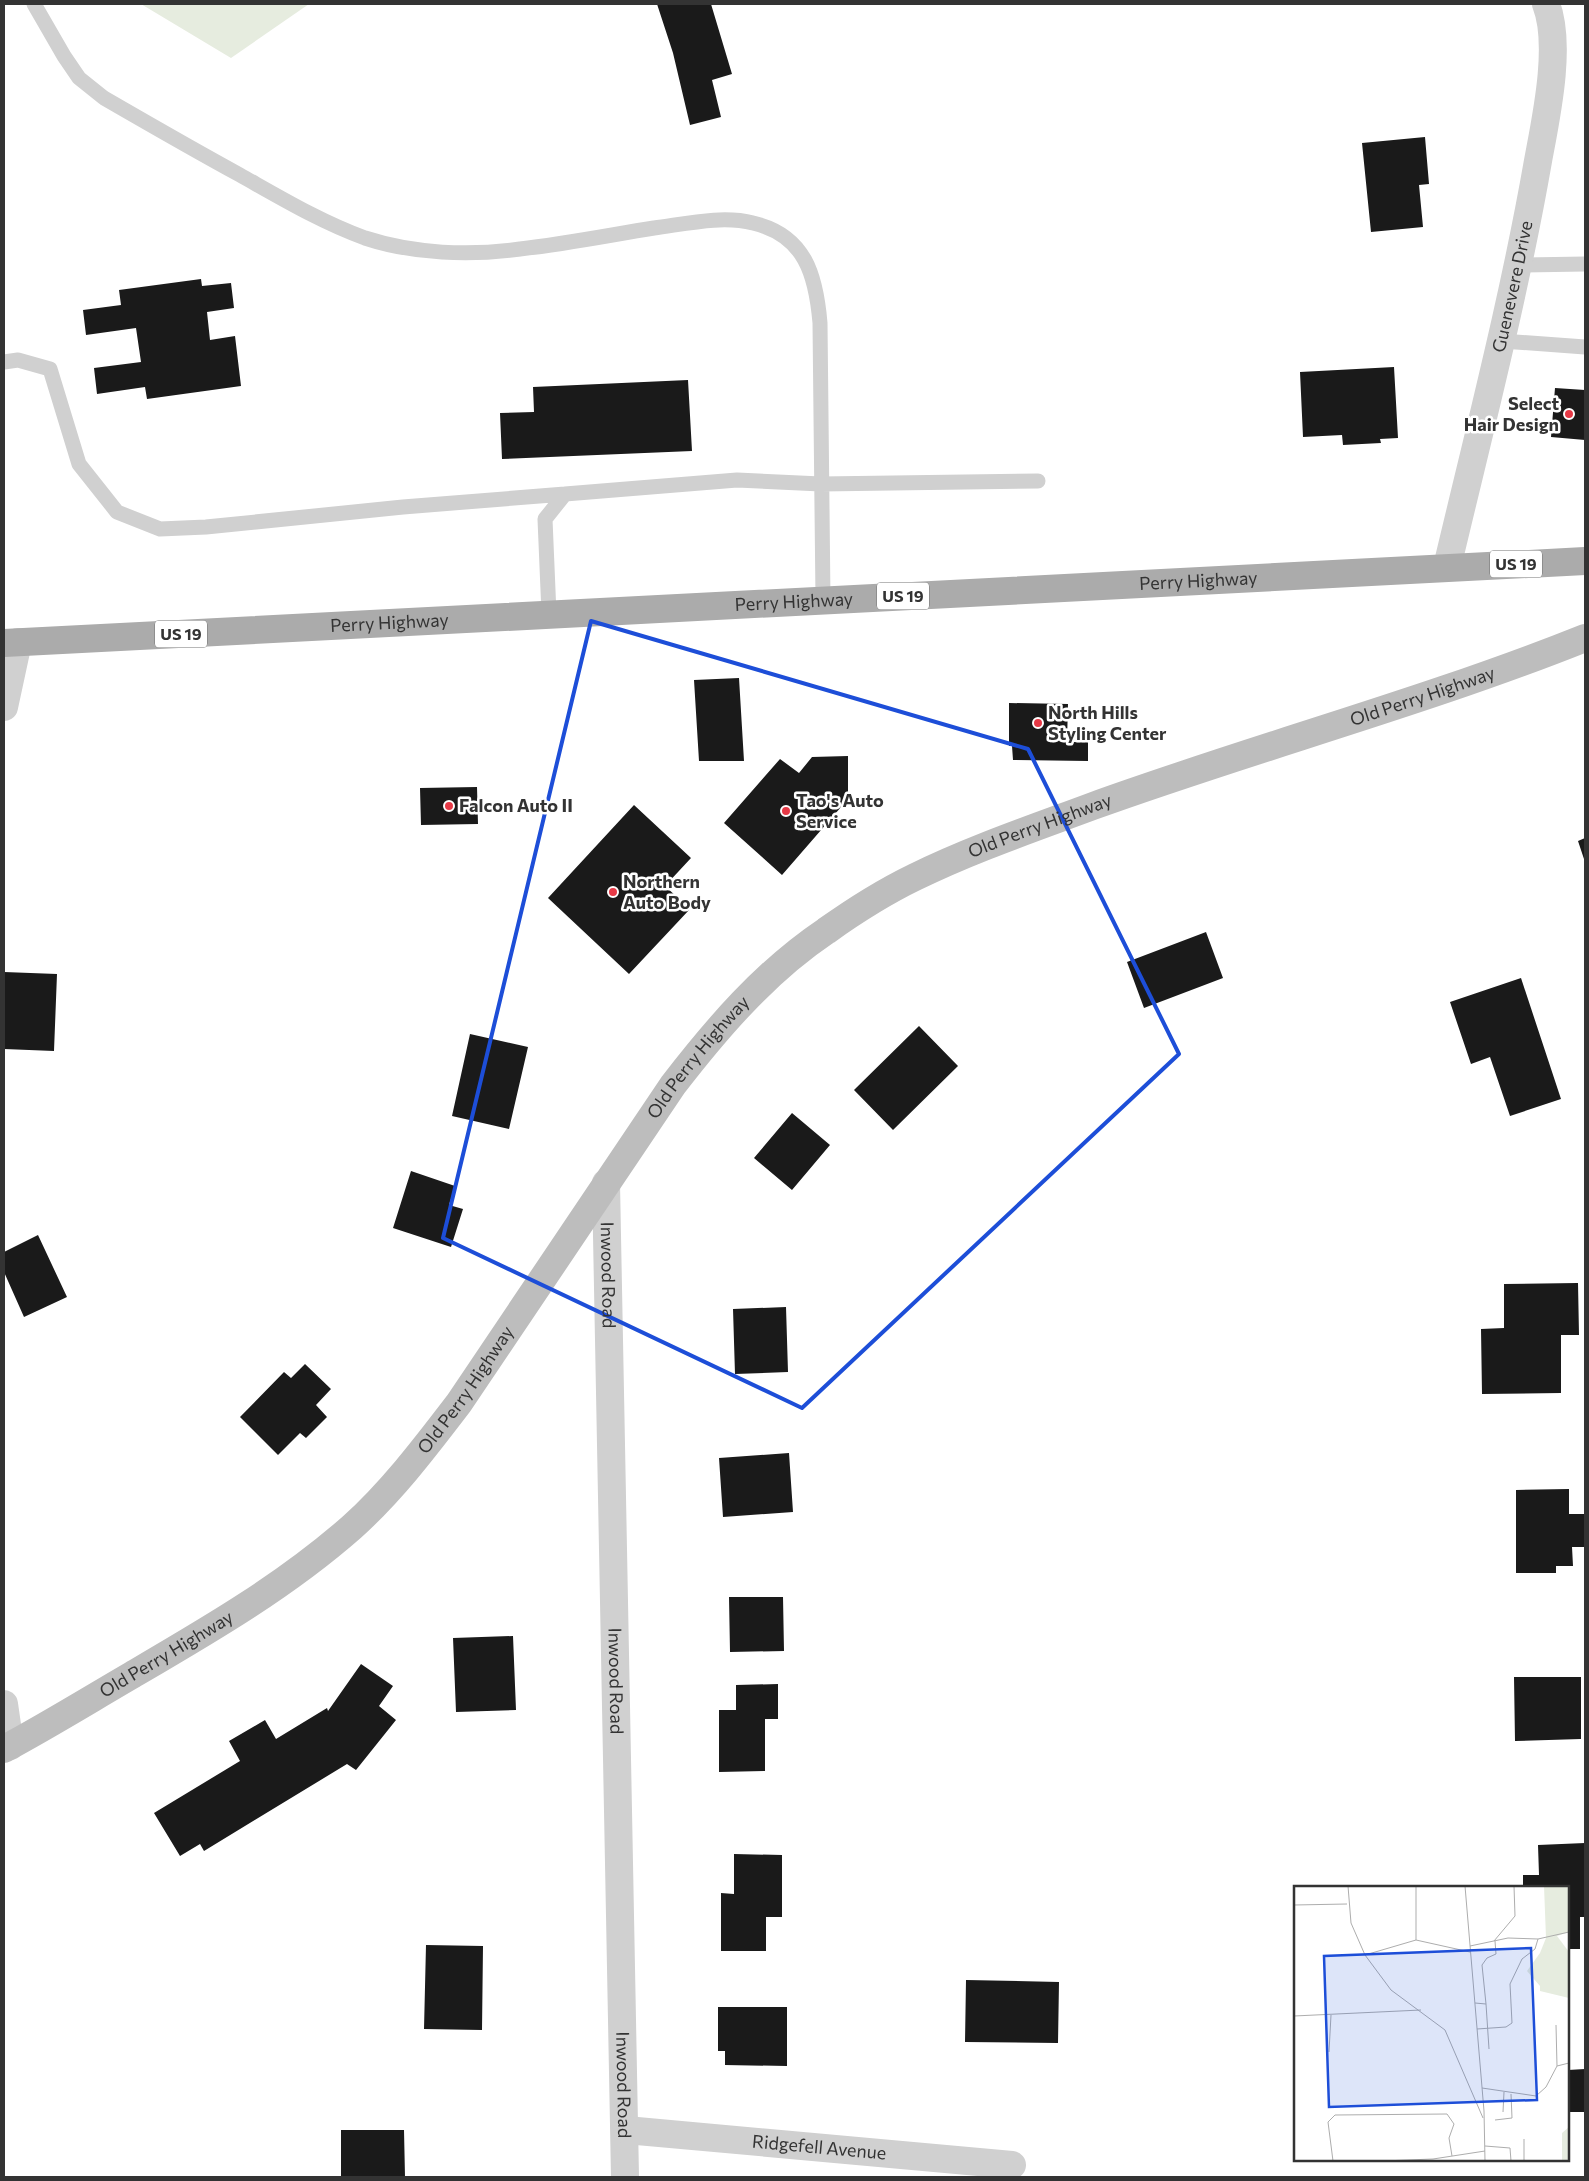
<svg xmlns="http://www.w3.org/2000/svg" width="1589" height="2181" font-family="Commissioner,sans-serif">
<rect width="100%" height="100%" fill="#fff"/>
<path fill="#e6ecdf" d="M 141,4 L 309,4 L 231,58 Z"/>
<path fill="#1a1a1a" d="M 657,4 L 711,4 L 732,74 L 712,80 L 721,117 L 690,125 L 673,53 Z
M 1425,137 L 1429,184 L 1419,185 L 1423,227 L 1371,232 L 1362,143 Z
M 201,279 L 202,286 L 231,283 L 234,308 L 207,312 L 210,340 L 235,336 L 241,386 L 147,399 L 145,387 L 97,394 L 94,368 L 141,362 L 136,328 L 86,335 L 83,310 L 121,305 L 119,290 Z
M 1394,367 L 1398,438 L 1380,439 L 1381,443 L 1343,445 L 1342,435 L 1303,437 L 1300,372 Z
M 688,380 L 692,451 L 502,459 L 500,413 L 534,412 L 533,387 Z
M 1555,388 L 1585,390 L 1585,440 L 1551,437 Z
M 739,678 L 744,761 L 699,761 L 694,680 Z
M 1009,703 L 1068,704 L 1067,742 L 1088,742 L 1088,761 L 1013,760 L 1012,746 L 1009,746 Z
M 848,756 L 848,799 L 782,875 L 724,823 L 780,759 L 799,773 L 812,757 Z
M 477,787 L 478,824 L 421,825 L 420,788 Z
M 634,805 L 691,858 L 665,886 L 690,909 L 629,974 L 548,898 Z
M 1585,838 L 1585,862 L 1578,841 Z
M 1206,932 L 1223,978 L 1144,1008 L 1127,962 Z
M 4,972 L 57,974 L 54,1051 L 4,1049 Z
M 1521,978 L 1561,1099 L 1510,1116 L 1490,1057 L 1471,1064 L 1450,1002 Z
M 919,1026 L 958,1066 L 893,1130 L 854,1090 Z
M 470,1034 L 528,1047 L 509,1129 L 452,1116 Z
M 792,1113 L 830,1145 L 792,1190 L 754,1158 Z
M 411,1171 L 455,1186 L 449,1205 L 463,1209 L 451,1247 L 393,1228 Z
M 38,1235 L 67,1297 L 24,1317 L 4,1272 L 4,1252 Z
M 1578,1283 L 1579,1335 L 1561,1335 L 1561,1393 L 1482,1394 L 1481,1329 L 1504,1328 L 1504,1284 Z
M 786,1307 L 788,1372 L 735,1374 L 733,1309 Z
M 305,1364 L 331,1389 L 316,1405 L 327,1417 L 306,1438 L 300,1433 L 278,1455 L 240,1417 L 284,1372 L 291,1378 Z
M 789,1453 L 793,1512 L 723,1517 L 719,1458 Z
M 1569,1489 L 1569,1514 L 1585,1514 L 1585,1547 L 1572,1547 L 1573,1566 L 1556,1566 L 1556,1573 L 1516,1573 L 1516,1490 Z
M 729,1597 L 783,1597 L 784,1651 L 730,1652 Z
M 513,1636 L 516,1710 L 456,1712 L 453,1638 Z
M 361,1664 L 393,1686 L 379,1706 L 396,1720 L 356,1770 L 347,1764 L 204,1851 L 200,1844 L 180,1856 L 154,1813 L 240,1761 L 229,1741 L 265,1720 L 276,1739 L 327,1708 L 328,1711 Z
M 1514,1677 L 1581,1677 L 1581,1739 L 1515,1741 Z
M 778,1684 L 778,1719 L 765,1719 L 765,1771 L 719,1772 L 719,1710 L 736,1710 L 736,1685 Z
M 1585,1843 L 1585,1917 L 1580,1917 L 1580,1949 L 1568,1949 L 1568,1887 L 1523,1887 L 1523,1875 L 1539,1875 L 1538,1845 Z
M 734,1854 L 782,1855 L 782,1917 L 766,1917 L 766,1951 L 721,1951 L 721,1893 L 734,1894 Z
M 426,1945 L 483,1946 L 482,2030 L 424,2029 Z
M 966,1980 L 1059,1982 L 1058,2043 L 965,2042 Z
M 718,2007 L 787,2007 L 787,2066 L 725,2065 L 725,2051 L 718,2051 Z
M 1585,2069 L 1585,2112 L 1568,2112 L 1568,2070 Z
M 341,2130 L 404,2130 L 405,2177 L 341,2177 Z"/>
<g fill="none" stroke-linecap="round" stroke-linejoin="round">
<path stroke="#d0d0d0" stroke-width="15" d="M 34,4 L 64,56 L 79,78 L 104,98 C 149,124 194,150 240,175 C 281,198 321,222 365,238 C 414,254 470,256 520,249 C 565,244 610,235 654,228 C 685,224 722,215 753,223 C 805,235 816,275 820,323 L 823,600
M 1519,265 L 1585,264
M 1502,341 L 1585,347
M 4,362 L 18,360 L 50,369 L 79,464 L 117,512 L 160,529 L 206,527 L 403,507 L 565,494
M 549,614 L 545,519 L 565,494 L 737,480 L 821,484 L 1038,481"/>
<g stroke="#d0d0d0" stroke-width="28">
<path id="s1" d="M 1447,567 C 1479,432 1514,298 1538,161 C 1546,118 1562,45 1546,4"/>
<path d="M 4,707 L 18,642"/>
<path id="s2" d="M 606,1183 L 625,2177"/>
<path d="M 4,1704 L 10,1746"/>
<path id="s3" d="M 626,2130 L 1012,2165"/>
</g>
<path stroke="#bdbdbd" stroke-width="28" id="s4" d="M 4,1749 C 47,1726 89,1700 132,1675 C 209,1630 285,1586 352,1527 C 393,1490 426,1446 459,1403 L 673,1085 C 717,1028 765,972 826,931 C 854,911 884,892 915,877 C 972,849 1034,828 1093,806 C 1256,747 1425,702 1585,638"/>
<path stroke="#ababab" stroke-width="28" id="s5" d="M 4,643 L 1585,561"/>
</g>
<path fill="none" stroke="#1d4ed8" stroke-width="4" stroke-linejoin="round" d="M 591,621 L 1028,749 L 1179,1054 L 802,1408 L 443,1238 Z"/>
<g fill="#e63946" stroke="#fff" stroke-width="2">
<circle cx="1569" cy="414" r="5"/>
<circle cx="1038" cy="723" r="5"/>
<circle cx="449" cy="806" r="5"/>
<circle cx="786" cy="811" r="5"/>
<circle cx="613" cy="892" r="5"/>
</g>
<g text-anchor="middle" stroke-width="5" stroke-linejoin="round" paint-order="stroke">
<g fill="#fff" stroke="#707070" stroke-width="1">
<rect x="1490" y="550.5" width="52" height="27" rx="4"/>
<rect x="877" y="582.5" width="52" height="27" rx="4"/>
<rect x="155" y="620.5" width="52" height="27" rx="4"/>
</g>
<g font-size="16" font-weight="bold" fill="#333">
<text x="1516" y="570">US 19</text>
<text x="903" y="602">US 19</text>
<text x="181" y="640">US 19</text>
</g>
<g font-size="18" fill="#333" stroke="#fff">
<text dy="6" stroke="none"><textPath href="#s1" startOffset="288">Guenevere Drive</textPath></text>
<text dy="6" stroke="none"><textPath href="#s5" startOffset="1196">Perry Highway</textPath></text>
<text dy="6" stroke="none"><textPath href="#s5" startOffset="791">Perry Highway</textPath></text>
<text dy="6" stroke="none"><textPath href="#s5" startOffset="386">Perry Highway</textPath></text>
<text dy="6" stroke="none"><textPath href="#s4" startOffset="1822">Old Perry Highway</textPath></text>
<text dy="6" stroke="none"><textPath href="#s4" startOffset="1418">Old Perry Highway</textPath></text>
<text dy="6" stroke="none"><textPath href="#s4" startOffset="998">Old Perry Highway</textPath></text>
<text dy="6" stroke="none"><textPath href="#s2" startOffset="92">Inwood Road</textPath></text>
<text dy="6" stroke="none"><textPath href="#s4" startOffset="592">Old Perry Highway</textPath></text>
<text dy="6" stroke="none"><textPath href="#s4" startOffset="188">Old Perry Highway</textPath></text>
<text dy="6" stroke="none"><textPath href="#s2" startOffset="498">Inwood Road</textPath></text>
<text dy="6" stroke="none"><textPath href="#s2" startOffset="902">Inwood Road</textPath></text>
<text dy="6" stroke="none"><textPath href="#s3" startOffset="194">Ridgefell Avenue</textPath></text>
</g>
<g font-size="18" font-weight="bold" fill="#333" stroke="#fff" text-anchor="start">
<text x="1559" y="410" text-anchor="end">Select<tspan x="1559" dy="21">Hair Design</tspan></text>
<text x="1048" y="719">North Hills<tspan x="1048" dy="21">Styling Center</tspan></text>
<text x="796" y="807">Tao's Auto<tspan x="796" dy="21">Service</tspan></text>
<text x="459" y="812">Falcon Auto II</text>
<text x="623" y="888">Northern<tspan x="623" dy="21">Auto Body</tspan></text>
</g>
</g>
<g transform="translate(1294 1886)">
<rect width="275" height="275" fill="#fff"/>
<path d="M 250,0 L 275,1 L 275,46 L 263,50 L 275,66 L 275,112 L 246,105 L 246,100 L 233,85 L 246,67 L 252,52 ZM 275,241 L 275,275 L 268,275 L 268,247 Z" fill="#e6ecdf"/>
<path fill="none" stroke="#adadad" stroke-width="1" d="M 54,0 L 57,37 L 71,69 L 97,104 L 151,144 L 189,232M 122,0 L 122,54M 171,0 L 190,225 L 191,275M 0,19 L 53,18M 200,55 L 221,30 L 220,0M 176,60 L 214,52 L 244,53 L 275,46M 71,69 L 122,54 L 176,66M 181,117 L 192,118 L 195,163M 192,118 L 188,79 L 193,72 L 202,68 L 201,55M 0,130 L 127,124M 262,139 L 263,180M 183,143 L 212,141 L 218,137 L 216,98 L 228,73 L 241,63 L 244,53M 35,166 L 37,129M 188,202 L 242,210 L 252,201 L 263,180 L 275,177M 209,226 L 210,206M 201,234 L 218,232 L 217,208M 191,260 L 216,262 L 217,275M 39,275 L 34,236 L 41,229 L 153,228 L 160,238 L 155,252 L 158,270M 89,275 L 139,273 L 191,265M 230,275 L 230,253"/>
<path fill="#1d4ed8" fill-opacity="0.15" stroke="#1d4ed8" stroke-width="2.5" d="M 237,62 L 243,214 L 35,221 L 30,70 Z"/>
<rect width="275" height="275" fill="none" stroke="#333" stroke-width="2.5"/>
</g>
<rect width="1589" height="2181" fill="none" stroke="#333333" stroke-width="10"/>
</svg>
